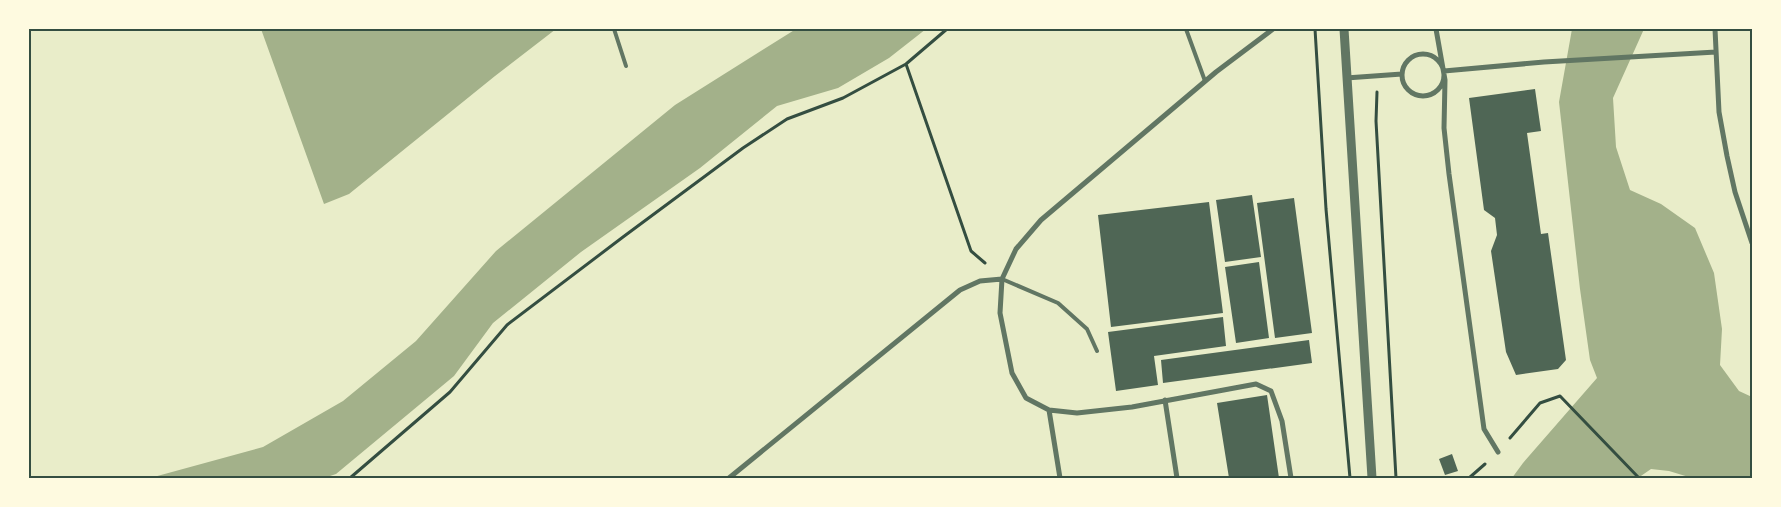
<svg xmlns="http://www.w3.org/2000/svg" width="1781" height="507" font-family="Ubuntu,sans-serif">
<rect width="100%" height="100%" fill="#e9edc9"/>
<path fill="#a3b18a" d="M 261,29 L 556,29 L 495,76 L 349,194 L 324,204 Z
M 796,29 L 926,29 L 889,58 L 838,88 L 777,106 L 700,168 L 581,252 L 493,323 L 454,376 L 336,474 L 324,478 L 150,478 L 263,447 L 343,401 L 416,341 L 496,251 L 675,105 Z
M 1572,29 L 1644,29 L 1613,98 L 1616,147 L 1630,190 L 1661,204 L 1695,228 L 1714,273 L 1722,329 L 1720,365 L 1739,391 L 1752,397 L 1752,478 L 1692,478 L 1669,471 L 1651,469 L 1638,478 L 1512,478 L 1523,463 L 1597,378 L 1590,360 L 1580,289 L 1559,102 Z"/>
<path fill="#4f6655" d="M 1535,89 L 1541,131 L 1527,133 L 1541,234 L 1548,233 L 1566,360 L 1558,369 L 1516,375 L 1506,352 L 1491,251 L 1497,235 L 1495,218 L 1484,210 L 1469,98 Z
M 1252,195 L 1261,257 L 1225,262 L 1216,200 Z
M 1294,198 L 1312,333 L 1275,338 L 1257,203 Z
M 1209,202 L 1223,313 L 1111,327 L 1098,215 Z
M 1259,262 L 1269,338 L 1236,343 L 1225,267 Z
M 1223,317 L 1226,346 L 1154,356 L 1158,385 L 1116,391 L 1108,332 Z
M 1309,340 L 1312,363 L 1163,383 L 1161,360 Z
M 1267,395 L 1279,478 L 1229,478 L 1217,403 Z
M 1452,454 L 1458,471 L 1445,475 L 1439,459 Z"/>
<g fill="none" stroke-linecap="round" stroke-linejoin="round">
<path stroke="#344e41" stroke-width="3" d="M 1315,29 L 1326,209 L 1350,478
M 906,64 L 971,251 L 985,263
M 1377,92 L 1376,121 L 1396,478
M 1510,438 L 1540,403 L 1560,396 L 1639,478
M 350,478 L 450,392 L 507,325 L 623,237 L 743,148 L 787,119 L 843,98 L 906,64 L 947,29
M 1428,478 L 1432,478
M 1469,478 L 1485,464"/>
<path stroke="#617663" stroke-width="4" d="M 614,29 L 626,66
M 1186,29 L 1205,81
M 1002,279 L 1058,303 L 1087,329 L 1097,351"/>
<path stroke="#617663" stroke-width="5" d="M 1273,29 L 1216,72 L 1041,220 L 1016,249 L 1002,279 L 1000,313 L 1012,373 L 1026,398 L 1049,410 L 1077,413 L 1132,407 L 1256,384 L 1271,391 L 1282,421 L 1291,478
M 1436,29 L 1445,80 L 1444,128 L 1449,174 L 1484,429 L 1498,452
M 1715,29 L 1719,112 L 1727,156 L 1735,192 L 1752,243
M1402 75a21 21 0 1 1 42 0a21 21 0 1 1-42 0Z
M 1444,71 L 1544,62 L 1716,52
M 1346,78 L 1402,74
M 1165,400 L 1177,478
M 1049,410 L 1060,478
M 729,478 L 960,290 L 980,281 L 1002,279"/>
<path stroke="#617663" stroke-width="9" d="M 1344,29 L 1372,478"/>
</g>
<rect width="1781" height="507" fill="none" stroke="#fefae0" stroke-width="60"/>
<rect x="30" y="30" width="1721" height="447" fill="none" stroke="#344e41" stroke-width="2"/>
</svg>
